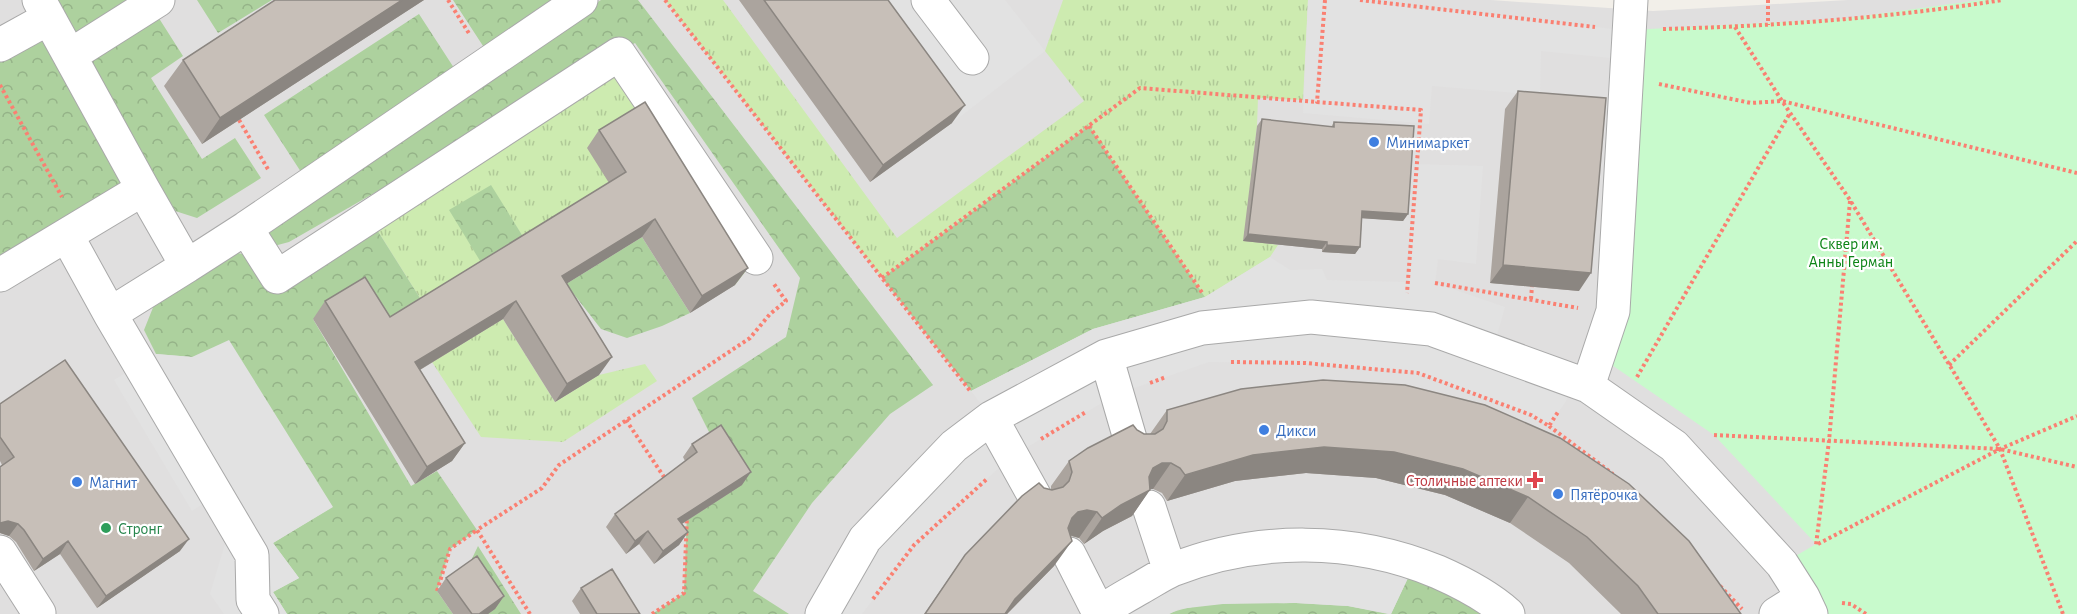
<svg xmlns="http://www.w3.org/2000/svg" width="2077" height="614" font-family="'Alegreya Sans',sans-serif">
<defs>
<pattern id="grass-tufts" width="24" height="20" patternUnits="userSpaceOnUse" patternTransform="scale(1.5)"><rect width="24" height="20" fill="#cdebb0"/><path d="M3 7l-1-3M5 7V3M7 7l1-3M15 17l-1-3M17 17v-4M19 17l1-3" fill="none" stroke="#b0c997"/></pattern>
<pattern id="forest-crowns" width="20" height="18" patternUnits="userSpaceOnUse" patternTransform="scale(1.5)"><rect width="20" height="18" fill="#add19e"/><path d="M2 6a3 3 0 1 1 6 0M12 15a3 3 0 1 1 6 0" fill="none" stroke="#95b388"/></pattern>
</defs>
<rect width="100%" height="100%" fill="#f2efe9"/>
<path fill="#e0dfdf" d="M 0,0 L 1491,0 L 1653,11 L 1848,0 L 2077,0 L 2077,614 L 0,614 Z"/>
<path fill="url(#grass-tufts)" d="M 665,0 L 723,0 L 897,238 L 1084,101 L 1045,51 L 1063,0 L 1308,0 L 1303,100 L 1258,98 L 1257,126 L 1244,240 L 1278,245 L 1270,257 L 1205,297 L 1089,126 L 882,278 Z
M 626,64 L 756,258 L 735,285 L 633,120 L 627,212 L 527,243 L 490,185 L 485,269 L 425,306 L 374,225 Z
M 503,319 L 555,402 L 599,375 L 645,364 L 657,381 L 563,442 L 481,437 L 432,362 Z"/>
<path fill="url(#forest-crowns)" d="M 53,0 L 139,0 L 76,39 Z
M 197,0 L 272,0 L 218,33 Z
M 453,0 L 567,0 L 487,52 Z
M 601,0 L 638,0 L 933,385 L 890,414 L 812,503 L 753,591 L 789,614 L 652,614 L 684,593 L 687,512 L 712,438 L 692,398 L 786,337 L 800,278 L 635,43 L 289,242 L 259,250 L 246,228 Z
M 155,12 L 183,56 L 151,78 L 202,159 L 235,138 L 261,178 L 197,218 L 172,210 L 88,75 L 98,47 Z
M 419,14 L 456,71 L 301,172 L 264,115 Z
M 49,18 L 143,189 L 0,276 L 0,45 Z
M 1089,126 L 1205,297 L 1093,329 L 971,391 L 882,278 Z
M 491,185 L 527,243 L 485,269 L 449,210 Z
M 374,225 L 425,306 L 404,319 L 313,319 L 411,486 L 437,471 L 477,530 L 450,549 L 437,591 L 453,614 L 287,614 L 273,592 L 299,578 L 273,543 L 332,507 L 192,357 L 156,354 L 144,330 L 154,305 L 234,252 L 259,258 L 278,285 Z
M 642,237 L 690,313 L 662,326 L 627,338 L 601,329 L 566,284 Z
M 478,546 L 521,614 L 488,614 L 467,569 Z
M 1415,563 L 1508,614 L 1391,614 Z
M 1296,603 L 1348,606 L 1388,614 L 1169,614 C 1200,599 1261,604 1296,603 Z"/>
<path fill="#c8facc" d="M 1980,0 L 2077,0 L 2077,614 L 1811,614 L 1782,564 L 1816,544 L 1714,435 L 1606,361 L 1630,30 L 1841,19 Z"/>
<path fill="#e2e2e2" d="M 863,0 L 1005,0 L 1045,51 L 952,123 Z
M 1308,0 L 1360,0 L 1613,29 L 1611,58 L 1541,51 L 1540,95 L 1432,86 L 1429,124 L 1303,113 Z
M 1416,164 L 1483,166 L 1476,264 L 1438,259 L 1435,283 L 1505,307 L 1494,346 L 1572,380 L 1566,401 L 1549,426 L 1531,415 L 1418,373 L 1305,363 L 1209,362 L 1117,394 L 1012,456 L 914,545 L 862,614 L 822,614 L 991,417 L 971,391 L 1093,329 L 1205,297 L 1270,257 L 1290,270 L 1322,269 L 1327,280 L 1408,282 Z
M 229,340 L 333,507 L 273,543 L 299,578 L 273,592 L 287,614 L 224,614 L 210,594 L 225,544 L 251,554 L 217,495 L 192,511 L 114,380 L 156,354 L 192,357 Z
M 1215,555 L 1415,563 L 1391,614 L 1348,606 L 1296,603 L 1223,604 L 1179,609 L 1169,614 L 1098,614 Z"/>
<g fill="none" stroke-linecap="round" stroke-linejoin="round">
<defs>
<path id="minor" d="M 39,0 L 143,189 L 187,266 L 110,314 L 252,555 L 253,600 L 262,614
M 928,0 L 972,58
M 0,45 L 49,18
M 71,55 L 158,0
M 246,228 L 277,277 L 619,54 L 756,258
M 67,236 L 110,314
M 187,266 L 246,228 L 581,0
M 0,275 L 143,189
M 1106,356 L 1131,442
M 1588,386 L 1613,311 L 1631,0
M 991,418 L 1035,497
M 1149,507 L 1170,571
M 0,552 L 39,613
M 1069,554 L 1099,613
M 822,614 L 865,539 L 954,446 L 991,418 L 1106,356 L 1202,328 L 1311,317 L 1431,329 L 1588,386 L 1674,446 L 1782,564 L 1803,597 L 1811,614
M 1098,614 C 1111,604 1126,596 1140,588 C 1151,582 1161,575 1172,570 C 1257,536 1354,537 1438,572 C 1463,583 1488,596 1508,614
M 1776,614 L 1803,597"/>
</defs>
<use href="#minor" stroke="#a9a9a9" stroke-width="35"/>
<path stroke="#fa8072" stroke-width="4" stroke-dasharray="3 3" stroke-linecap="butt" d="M 448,0 L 470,35
M 665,0 L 971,392
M 1325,0 L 1317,102 L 1421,110 L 1407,293
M 1360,0 L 1595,27
M 1768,0 L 1768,25
M 1735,27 L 1782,101 L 1850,200 L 2000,449 L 2063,614
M 1663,29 C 1776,26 1890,18 2002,0
M 1659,84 L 1751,103 L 1782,101 L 2077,173
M 0,85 L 62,197
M 239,120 L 269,171
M 1089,126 L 1203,294
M 1850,201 L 1829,441 L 1816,545 L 2000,449 L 2077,416
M 882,278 L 1140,88 L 1317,102
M 1435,283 L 1578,308
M 1531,299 L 1532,286
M 1231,362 L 1305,363 L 1418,373 L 1531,415 L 1549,426 L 1558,412
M 1949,365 L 2077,241
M 1637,377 L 1790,113
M 1150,383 L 1166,377
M 626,420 L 666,480
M 1549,426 L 1613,474
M 1714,435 L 2000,449 L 2077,467
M 1041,439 L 1086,412
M 1720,586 L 1742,609
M 437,591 L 450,549 L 477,530
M 873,599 L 914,545 L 987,479
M 1842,603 L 1851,604 L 1866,614
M 530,614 L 477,530 L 542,488 L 559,465 L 750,338 L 770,314 L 786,301 L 774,284
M 652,614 L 684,593 L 687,515"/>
<use href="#minor" stroke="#fff" stroke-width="33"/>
</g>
<path fill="#aba49e" d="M 275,0 L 424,0 L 202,144 L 164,86 L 183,60 Z
M 739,0 L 888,0 L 952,123 L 870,182 Z
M 1518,91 L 1579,291 L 1490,283 L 1505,109 Z
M 1262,119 L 1331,127 L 1334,122 L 1408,214 L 1403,221 L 1362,218 L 1360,247 L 1355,254 L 1322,252 L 1322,249 L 1243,241 L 1257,126 Z
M 599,130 L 735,285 L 690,313 L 642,237 L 567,283 L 599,375 L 555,402 L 503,319 L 420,370 L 465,443 L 452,461 L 415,484 L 313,319 L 325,301 L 390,317 L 609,183 L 587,148 Z
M 1323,380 L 1741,614 L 1621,614 L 1569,563 L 1510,523 L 1445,495 L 1376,478 L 1306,473 L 1235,481 L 1167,501 L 1162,493 L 1153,489 L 1150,489 L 1132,516 L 1103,531 L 1084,544 L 1079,538 L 1071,536 L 1054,566 L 1007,614 L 924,614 L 965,555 L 1044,488 L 1051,490 L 1051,486 L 1069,461 L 1137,430 L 1144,434 L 1150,434 L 1167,410 Z
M 0,404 L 180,551 L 97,608 L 60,554 L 34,571 L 16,542 L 9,536 L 0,533 L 0,467 L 2,465 L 0,461 Z
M 692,444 L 742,485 L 682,524 L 688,532 L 679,545 L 654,564 L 639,544 L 626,554 L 606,527 L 615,514 L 685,461 L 683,457 Z
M 446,578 L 504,596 L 495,609 L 488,614 L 453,614 L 437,591 Z
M 581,588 L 640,614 L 580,614 L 572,601 Z"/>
<path fill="#8b8681" d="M 402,0 L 424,0 L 202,144 L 220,118 Z
M 965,105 L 952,123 L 870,182 L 883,165 Z
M 1362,211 L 1408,214 L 1403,221 L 1358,218 Z
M 655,219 L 642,237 L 550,294 L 562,276 Z
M 1248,234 L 1327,242 L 1322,249 L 1243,241 Z
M 1327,245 L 1360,247 L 1355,254 L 1322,252 Z
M 1503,265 L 1591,273 L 1579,291 L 1490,283 Z
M 748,268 L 735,285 L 690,313 L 702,296 Z
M 516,301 L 503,319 L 403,380 L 415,362 Z
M 612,357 L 599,375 L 555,402 L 567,384 Z
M 465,443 L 452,461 L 415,484 L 427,467 Z
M 1324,447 L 1394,452 L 1463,469 L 1528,497 L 1510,523 L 1445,495 L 1376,478 L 1306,473 L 1235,481 L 1167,501 L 1185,475 L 1253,455 Z
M 1162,463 L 1171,463 L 1153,489 L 1144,489 L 1135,494 L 1153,468 Z
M 751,472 L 742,485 L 669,532 L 678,519 Z
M 1150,490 L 1132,516 L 1103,531 L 1084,544 L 1102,518 L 1121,505 Z
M 1087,510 L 1097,512 L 1079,538 L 1069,535 L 1060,538 L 1072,518 L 1078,512 Z
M 8,521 L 18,524 L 9,536 L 0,533 L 0,523 Z
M 648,531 L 639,544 L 626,554 L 635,541 Z
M 688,532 L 679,545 L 654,564 L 663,551 Z
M 189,539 L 180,551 L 97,608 L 106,596 Z
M 68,541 L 60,554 L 34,571 L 43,559 Z
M 1072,541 L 1054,566 L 1007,614 L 1004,614 L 1015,599 Z
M 504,596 L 495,609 L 488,614 L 479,614 Z"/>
<path fill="#c7bfb8" stroke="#8b8681" stroke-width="1.5" d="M 275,0 L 402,0 L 220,118 L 183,60 Z
M 764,0 L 888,0 L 965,105 L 883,165 Z
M 1518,91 L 1606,98 L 1591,273 L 1503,265 Z
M 645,102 L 748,268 L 702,296 L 655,219 L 562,276 L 612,357 L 567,384 L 516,301 L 415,362 L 465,443 L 427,467 L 325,301 L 365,277 L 390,317 L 626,172 L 599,130 Z
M 1262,119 L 1334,127 L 1334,122 L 1414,126 L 1408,214 L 1362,211 L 1360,247 L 1327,245 L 1327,242 L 1248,234 Z
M 65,360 L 189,539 L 106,596 L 68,541 L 43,559 L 24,530 L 18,524 L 8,521 L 0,523 L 0,467 L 14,457 L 0,437 L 0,404 Z
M 1323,380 L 1405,385 L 1485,405 L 1560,438 L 1629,484 L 1689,541 L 1741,614 L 1658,614 L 1638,586 L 1587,537 L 1528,497 L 1463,469 L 1394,452 L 1324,447 L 1253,455 L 1185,475 L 1180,468 L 1171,463 L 1162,463 L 1153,468 L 1149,477 L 1150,490 L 1121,505 L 1102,518 L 1097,512 L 1087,510 L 1078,512 L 1072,518 L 1068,528 L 1072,541 L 1015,599 L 1005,614 L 925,614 L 965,555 L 1022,496 L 1039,483 L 1044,488 L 1052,490 L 1063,487 L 1069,481 L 1072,472 L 1069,461 L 1088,448 L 1133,425 L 1137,430 L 1144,434 L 1155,434 L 1163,429 L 1167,421 L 1167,410 L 1241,389 Z
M 721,425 L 751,472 L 678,519 L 688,532 L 663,551 L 648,531 L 635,541 L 615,514 L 697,452 L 692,444 Z
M 477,556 L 504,596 L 479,614 L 472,614 L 446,578 Z
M 612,569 L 640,614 L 597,614 L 581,588 Z"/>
<g fill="#3f7fe0" stroke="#fff" stroke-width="2">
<circle cx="1374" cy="142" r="6"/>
<circle cx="1264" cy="430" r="6"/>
<circle cx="77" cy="482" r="6"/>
<circle cx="1558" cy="494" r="6"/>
</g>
<path fill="#e0444e" stroke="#fff" stroke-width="2" d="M1532 471h6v6h6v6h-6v6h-6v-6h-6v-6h6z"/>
<circle fill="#2e9e5b" stroke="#fff" stroke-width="2" cx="106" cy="528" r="6"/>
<g text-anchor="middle" stroke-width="4.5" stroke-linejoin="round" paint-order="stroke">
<g font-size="16" fill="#366cbe" stroke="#fff" text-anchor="start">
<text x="1386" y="148">Минимаркет</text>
<text x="1276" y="436">Дикси</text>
<text x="89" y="488">Магнит</text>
<text x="1570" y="500">Пятёрочка</text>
</g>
<g font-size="16" fill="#0c8416" stroke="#fff">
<text x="1851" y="249">Сквер им.<tspan x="1851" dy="18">Анны Герман</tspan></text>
</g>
<g font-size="16" fill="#be3a42" stroke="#fff" text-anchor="end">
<text x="1523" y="486">Столичные аптеки</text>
</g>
<g font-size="16" fill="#27864d" stroke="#fff" text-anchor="start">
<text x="118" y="534">Стронг</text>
</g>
</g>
</svg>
